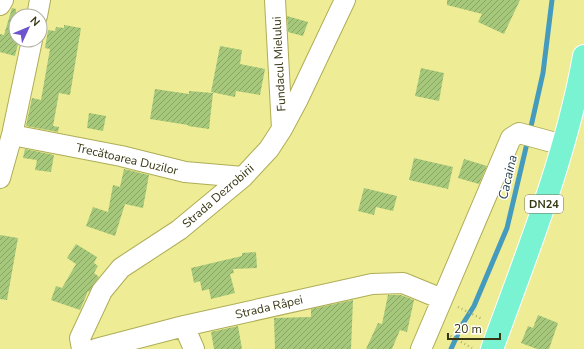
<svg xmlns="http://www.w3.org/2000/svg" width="584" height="349" font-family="'Nunito Sans',sans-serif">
<defs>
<pattern id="building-hatch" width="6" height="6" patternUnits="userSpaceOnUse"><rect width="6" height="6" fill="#a6c87a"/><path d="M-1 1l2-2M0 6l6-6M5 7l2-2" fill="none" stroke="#88a363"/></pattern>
</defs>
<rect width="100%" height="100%" fill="#eeed95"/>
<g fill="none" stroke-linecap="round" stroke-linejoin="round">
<path stroke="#459bbe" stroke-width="5" d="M 530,131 L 543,73 L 552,0
M 451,349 L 462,325 L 474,306 L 507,228 L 528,139"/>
</g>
<path fill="url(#building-hatch)" d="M 447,0 L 520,0 L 504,34 L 478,22 L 482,14 L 447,5 Z
M 12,8 L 16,9 L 16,40 L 19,40 L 15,56 L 0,52 L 0,34 L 4,35 Z
M 287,16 L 308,22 L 303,36 L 288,32 Z
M 64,25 L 81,28 L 70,95 L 59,93 L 53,126 L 59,127 L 58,132 L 26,126 L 32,98 L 41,100 L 50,49 L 45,48 L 48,30 L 55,31 L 56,27 L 64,28 Z
M 220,46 L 242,50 L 240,64 L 265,69 L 260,95 L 236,91 L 235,97 L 211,92 Z
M 421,68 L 444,73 L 439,101 L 415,96 Z
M 155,89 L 189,94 L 189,91 L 213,93 L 209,129 L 188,126 L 188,125 L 150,119 Z
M 89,113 L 106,116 L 103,131 L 87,128 Z
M 25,149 L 54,155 L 51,172 L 35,170 L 37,160 L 23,158 Z
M 414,158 L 453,167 L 448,189 L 409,180 Z
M 464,159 L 487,166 L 479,184 L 458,178 Z
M 124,169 L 149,175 L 143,208 L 125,204 L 115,236 L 86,226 L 93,207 L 108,212 L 113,185 L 120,187 Z
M 364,188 L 397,196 L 393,211 L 376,207 L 374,215 L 358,211 Z
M 0,235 L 18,238 L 7,300 L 0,299 Z
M 76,244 L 97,257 L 94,263 L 98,266 L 94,273 L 99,277 L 89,292 L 88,291 L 80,310 L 51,300 L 56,286 L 62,288 L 76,264 L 67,258 Z
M 256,252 L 257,268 L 233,269 L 234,273 L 230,274 L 235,293 L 211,299 L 209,289 L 202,291 L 200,281 L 194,283 L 191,268 L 242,256 L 242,253 Z
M 388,295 L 401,295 L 414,300 L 407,332 L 400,330 L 392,349 L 366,349 L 378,323 L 382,324 Z
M 353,300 L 351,349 L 275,349 L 274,318 L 311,317 L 311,309 Z
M 538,315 L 558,323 L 549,349 L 537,349 L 521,343 L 528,326 L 533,328 Z
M 238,326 L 242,349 L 214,349 L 211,332 Z"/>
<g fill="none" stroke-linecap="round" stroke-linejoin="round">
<defs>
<path id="minor" d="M 275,0 L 282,129
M 0,5 L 3,0
M 37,16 L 40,0
M 12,135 L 121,156 L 185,172 L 243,177
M 0,178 L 12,135 L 32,40
M 184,326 L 194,349
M 82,349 L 80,338 L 102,291 L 121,268 L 179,230 L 243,177 L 269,149 L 282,129 L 298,99 L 345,0
M 96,349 L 184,326 L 372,284 L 403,283 L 442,299
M 421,349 L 511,138 L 519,133 L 563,145"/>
<path id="major" d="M 492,349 C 527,253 566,157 584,56"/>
</defs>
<use href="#minor" stroke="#afad57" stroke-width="22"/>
<use href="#major" stroke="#fff" stroke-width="24"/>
<path stroke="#b2b16a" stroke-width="2.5" stroke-dasharray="1 3" stroke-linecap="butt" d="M 458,307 L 482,319
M 447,334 L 472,348"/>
<use href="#minor" stroke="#fff" stroke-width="20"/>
<use href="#major" stroke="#7af3d3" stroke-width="22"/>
</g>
<g text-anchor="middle" stroke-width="3" stroke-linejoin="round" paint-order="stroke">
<rect fill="#fff" stroke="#737259" stroke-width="1" x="525" y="195" width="38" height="18" rx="3"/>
<g font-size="11" font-weight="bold" fill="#373612">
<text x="544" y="208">DN24</text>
</g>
<g font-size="12" fill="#373612" stroke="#fff">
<text transform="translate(279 64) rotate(-93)" y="4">Fundacul Mielului</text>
<text transform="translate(127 159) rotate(13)" y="4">Trecătoarea Duzilor</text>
<text transform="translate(218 196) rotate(-41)" y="4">Strada Dezrobirii</text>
<text transform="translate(269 307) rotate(-13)" y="4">Strada Râpei</text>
</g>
<g font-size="13" font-style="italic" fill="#2c4652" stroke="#fff">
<text transform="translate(507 177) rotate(-77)" y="5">Cacaina</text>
</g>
</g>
<g transform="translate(28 28) rotate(46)"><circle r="19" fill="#ffffff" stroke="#afafa0"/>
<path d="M0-3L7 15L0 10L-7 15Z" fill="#6d54ce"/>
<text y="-6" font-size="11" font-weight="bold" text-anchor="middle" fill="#373612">N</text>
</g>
<path d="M448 333v6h52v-6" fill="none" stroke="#373612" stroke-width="2"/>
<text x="454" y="333" font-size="12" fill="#373612" stroke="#ffffff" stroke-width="3" paint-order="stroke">20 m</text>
</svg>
